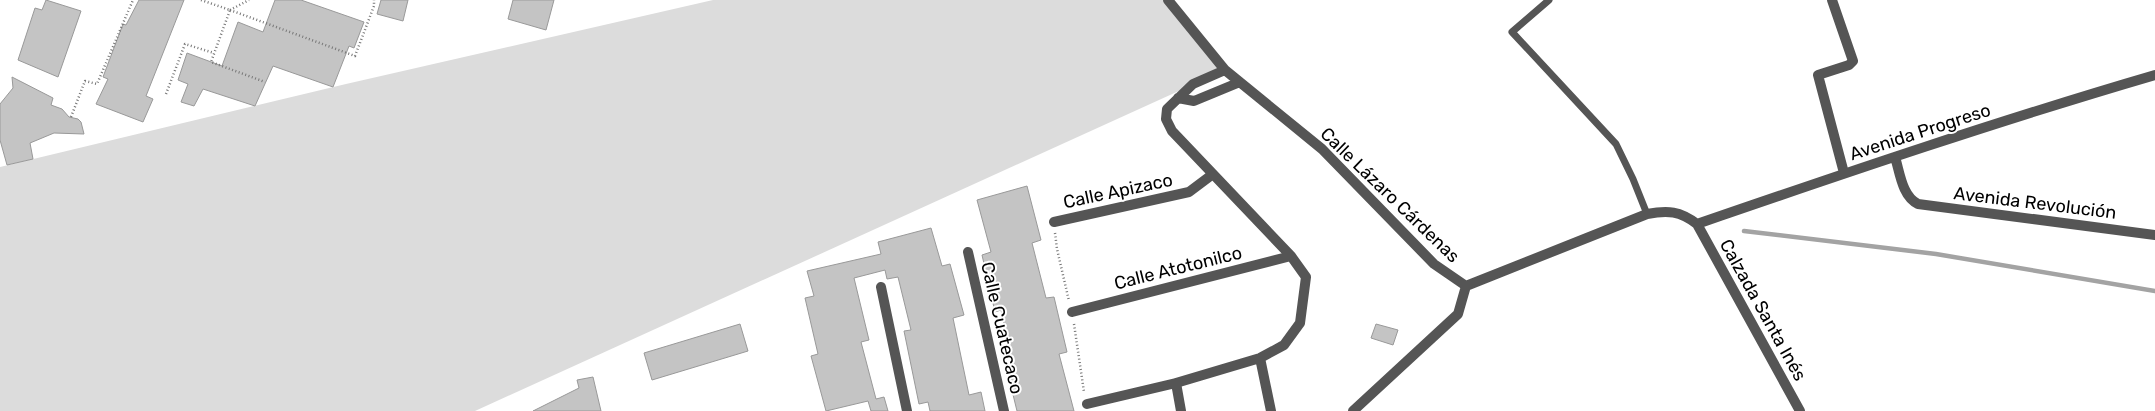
<svg xmlns="http://www.w3.org/2000/svg" width="2155" height="411" font-family="Rubik,sans-serif">
<rect width="100%" height="100%" fill="#fff"/>
<path fill="#dcdcdc" d="M 713,0 L 1171,0 L 1225,70 L 475,411 L 0,411 L 0,167 L 346,84 Z"/>
<g fill="none" stroke-linecap="round" stroke-linejoin="round">
<path stroke="#a3a3a3" stroke-width="4.5" d="M 1744,231 L 1936,254 L 2155,291"/>
</g>
<path fill="#c4c4c4" stroke="#999" d="M 46,0 L 81,11 L 58,77 L 18,60 L 35,8 L 42,10 Z
M 139,0 L 184,0 L 146,96 L 153,99 L 143,122 L 96,104 L 108,79 L 103,77 L 123,24 L 126,25 Z
M 275,0 L 301,0 L 364,22 L 354,48 L 349,46 L 333,87 L 273,66 L 255,106 L 203,89 L 194,106 L 181,102 L 188,84 L 178,80 L 187,53 L 222,66 L 238,22 L 263,32 Z
M 381,0 L 408,0 L 403,21 L 377,14 Z
M 513,0 L 554,0 L 546,30 L 508,19 Z
M 12,77 L 53,98 L 51,105 L 62,109 L 69,117 L 78,119 L 81,122 L 84,134 L 54,133 L 30,143 L 33,159 L 7,165 L 0,140 L 0,104 L 13,88 Z
M 1027,186 L 1041,240 L 1032,243 L 1046,298 L 1054,297 L 1067,352 L 1059,354 L 1074,411 L 1017,411 L 1006,366 L 1013,364 L 1001,310 L 995,312 L 982,255 L 991,252 L 977,200 Z
M 931,228 L 942,266 L 950,264 L 964,315 L 953,318 L 969,395 L 981,392 L 985,411 L 930,411 L 928,402 L 919,404 L 904,331 L 911,330 L 898,277 L 887,279 L 885,270 L 854,278 L 869,340 L 861,342 L 876,399 L 884,397 L 888,411 L 871,411 L 868,401 L 826,411 L 811,356 L 818,354 L 805,298 L 814,296 L 807,271 L 881,254 L 878,242 Z
M 740,324 L 748,351 L 652,380 L 644,353 Z
M 1376,324 L 1398,330 L 1393,345 L 1371,338 Z
M 593,377 L 601,411 L 533,411 L 579,388 L 577,380 Z"/>
<g fill="none" stroke-linecap="round" stroke-linejoin="round">
<path stroke="#777" stroke-width="2.5" stroke-dasharray="1 2.5" stroke-linecap="butt" d="M 201,0 L 230,10 L 211,62 L 265,82
M 230,10 L 355,56 L 374,6 L 374,0
M 230,10 L 249,0
M 166,94 L 185,44 L 214,53
M 71,117 L 85,81 L 97,84 L 133,0
M 1055,233 L 1057,249 L 1069,301
M 1074,324 L 1084,392"/>
<path stroke="#555" stroke-width="7" d="M 1549,0 L 1512,32 L 1616,144 L 1633,179 L 1647,214"/>
<path stroke="#555" stroke-width="10" d="M 1168,0 L 1225,70 L 1322,149 L 1434,264 L 1466,286
M 1832,0 L 1853,61 L 1849,65 L 1818,75 L 1844,173
M 1178,98 L 1194,101 L 1240,82
M 1895,157 C 1900,173 1902,196 1918,204 L 2155,235
M 1054,222 L 1189,192 L 1213,174
M 1697,224 C 1848,172 2001,120 2155,75
M 968,252 L 1004,411
M 1466,286 L 1647,214 C 1668,210 1680,211 1697,224 L 1800,411
M 881,287 L 907,411
M 1072,312 L 1291,256
M 1260,358 L 1271,411
M 1176,383 L 1181,411
M 1087,404 L 1176,383 L 1260,358 L 1284,345 L 1300,323 L 1306,277 L 1291,256 L 1172,131 L 1166,119 L 1167,109 L 1193,84 L 1225,70
M 1353,411 L 1458,314 L 1466,286"/>
</g>
<g text-anchor="middle" stroke-width="4" stroke-linejoin="round" paint-order="stroke">
<g font-size="18" fill="#000" stroke="#fff">
<text transform="translate(1920 132) rotate(-18)" y="6">Avenida Progreso</text>
<text transform="translate(1118 191) rotate(-12)" y="6">Calle Apizaco</text>
<text transform="translate(1390 195) rotate(44)" y="6">Calle Lázaro Cárdenas</text>
<text transform="translate(2035 203) rotate(7)" y="6">Avenida Revolución</text>
<text transform="translate(1178 268) rotate(-14)" y="6">Calle Atotonilco</text>
<text transform="translate(1763 310) rotate(61)" y="6">Calzada Santa Inés</text>
<text transform="translate(1002 328) rotate(77)" y="6">Calle Cuatecaco</text>
</g>
</g>
</svg>
